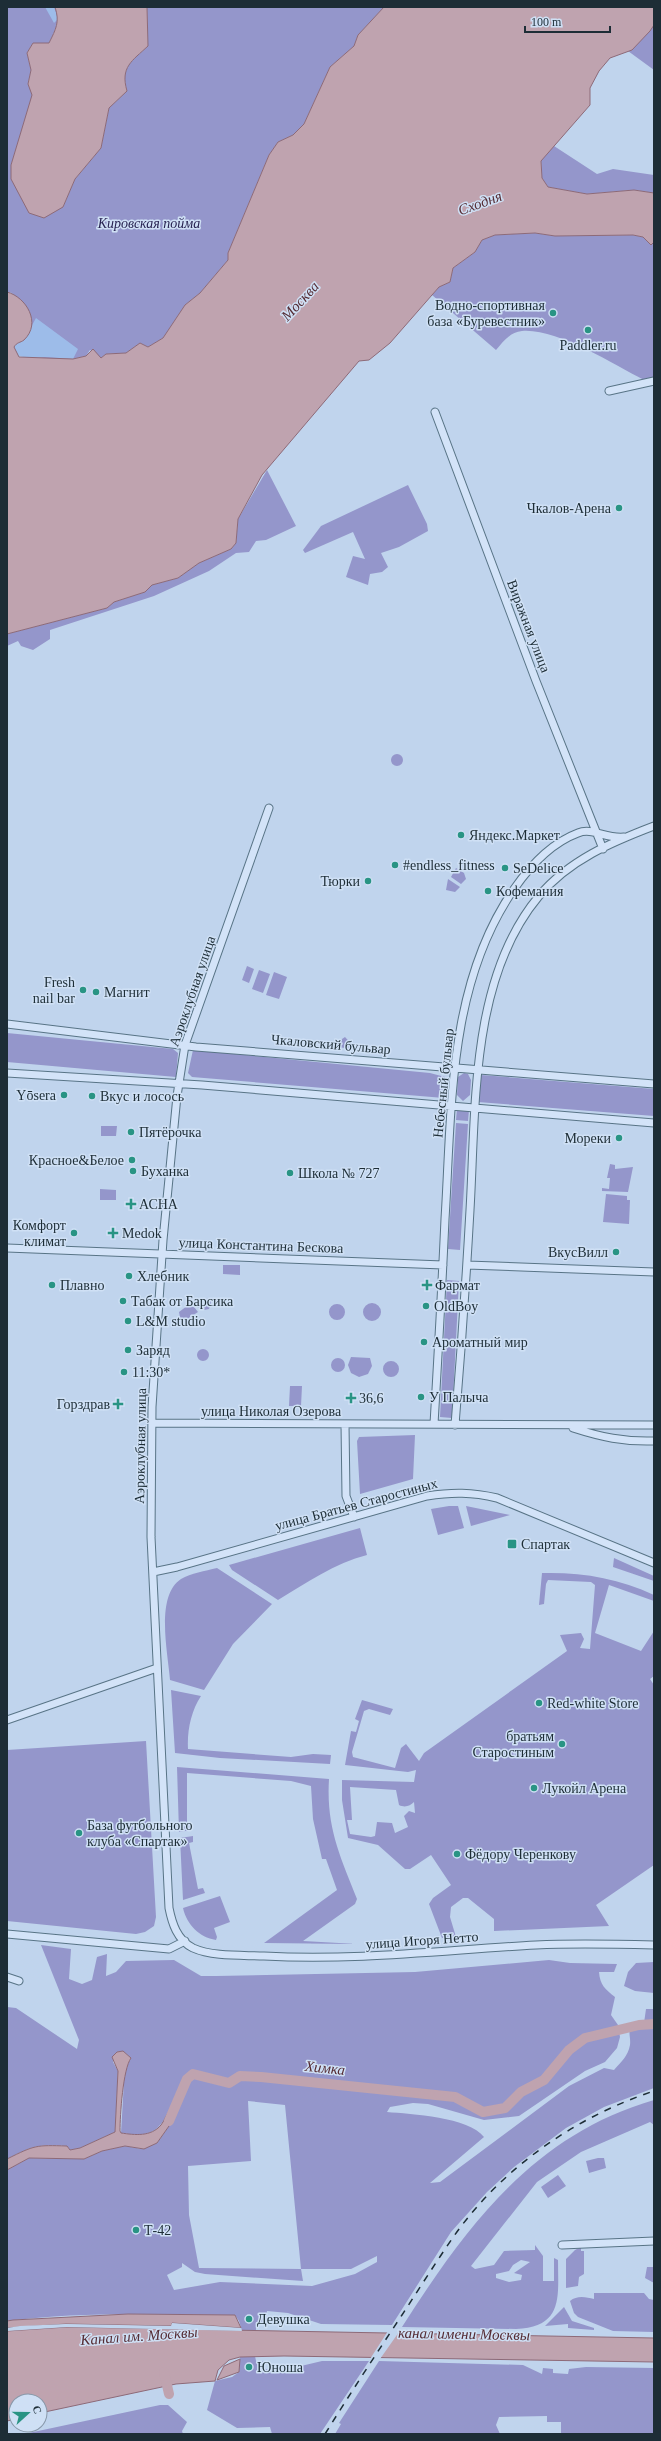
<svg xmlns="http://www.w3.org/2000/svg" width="661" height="2441" font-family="Georgia,serif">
<rect width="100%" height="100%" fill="#c0d4ed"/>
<path fill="#9496cb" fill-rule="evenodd" d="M 7,7 L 55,7 C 60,22 56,29 49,43 L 33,43 L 27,53 L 31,70 L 28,84 L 33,95 L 11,165 L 63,207 L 75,179 L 101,148 L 109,108 L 127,91 C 120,67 132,61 148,46 L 147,7 L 384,7 L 358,35 L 354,46 L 330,67 L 304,124 L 293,135 L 278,142 L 269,155 L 228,253 L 228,260 L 200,293 L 185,305 L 163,338 L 148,347 L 140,343 L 126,353 L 106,354 L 101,358 L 90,350 L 86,356 L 73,359 L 31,359 L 12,293 L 7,292 Z
M 654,25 L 654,70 L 628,51 L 632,50 Z
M 554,146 L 597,174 L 613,169 L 654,175 L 654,193 L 634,190 L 587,194 L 548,187 L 542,178 L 541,160 Z
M 535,233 L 555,236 L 633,235 L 643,237 L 651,245 L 654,242 L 654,378 L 644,380 C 613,364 556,328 522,331 C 510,332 503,342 496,350 L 432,295 L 439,287 L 450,282 L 453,268 L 475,252 L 482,240 L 495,235 Z
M 267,470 L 296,526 L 266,540 L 256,541 L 249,552 L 236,553 L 209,571 L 154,596 L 50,630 L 50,639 L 33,650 L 21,646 L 18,641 L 7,646 L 7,634 L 107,608 L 114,602 L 145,592 L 152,585 L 178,578 L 199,563 L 231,549 L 236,543 L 238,519 Z
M 408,485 L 427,524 L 428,531 L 399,547 L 381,553 L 388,567 L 382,572 L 370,574 L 368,585 L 346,577 L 353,556 L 365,559 L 353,532 L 305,553 L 303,550 L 321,526 Z
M391 760a6 6 0 1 1 12 0a6 6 0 1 1-12 0Z
M 456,868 L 464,873 L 466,879 L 461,884 L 451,877 Z
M 448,879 L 460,887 L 455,892 L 446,890 Z
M 247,966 L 254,969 L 249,983 L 242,980 Z
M 259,970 L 270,974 L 263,993 L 252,989 Z
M 274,972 L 287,977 L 279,999 L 266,995 Z
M 7,1033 L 173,1049 L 178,1053 L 176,1077 L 7,1062 Z
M 345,1037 L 356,1049 L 336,1047 L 336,1043 Z
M 193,1050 L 430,1073 L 445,1077 L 444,1098 L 192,1077 L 188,1073 Z
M 464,1073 L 468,1074 L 471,1080 L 470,1095 L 463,1101 L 457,1095 L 458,1077 Z
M 481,1075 L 654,1089 L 654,1116 L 478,1102 Z
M 457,1109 L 469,1110 L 468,1121 L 456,1120 Z
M 456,1123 L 468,1124 L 460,1250 L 448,1249 Z
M 101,1126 L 117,1126 L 116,1136 L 101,1136 Z
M 610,1164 L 615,1165 L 615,1169 L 633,1167 L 628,1192 L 602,1191 L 602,1188 L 609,1189 L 610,1178 L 607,1178 Z
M 100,1189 L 116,1190 L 116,1200 L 100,1200 Z
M 606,1194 L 627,1196 L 627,1200 L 630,1200 L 629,1224 L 603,1222 Z
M 223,1265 L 240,1265 L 240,1275 L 223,1274 Z
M 447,1280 L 459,1281 L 452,1418 L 440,1417 Z
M 210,1298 L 211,1304 L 209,1309 L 204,1310 L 197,1307 L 196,1302 Z
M363 1312a9 9 0 1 1 18 0a9 9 0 1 1-18 0Z
M329 1312a8 8 0 1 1 16 0a8 8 0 1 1-16 0Z
M 187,1306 L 194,1307 L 198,1312 L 181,1323 L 179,1312 Z
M197 1355a6 6 0 1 1 12 0a6 6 0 1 1-12 0Z
M 351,1357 L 370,1358 L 372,1366 L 368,1374 L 359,1377 L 351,1373 L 348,1365 Z
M331 1365a7 7 0 1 1 14 0a7 7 0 1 1-14 0Z
M383 1369a8 8 0 1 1 16 0a8 8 0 1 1-16 0Z
M 290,1386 L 302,1386 L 301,1406 L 289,1406 Z
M 415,1435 L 413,1479 L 360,1494 L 357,1441 L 359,1437 Z
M 449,1506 L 458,1506 L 464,1528 L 438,1535 L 431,1509 Z
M 466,1506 L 510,1515 L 471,1526 Z
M 360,1528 L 367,1555 C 335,1563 306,1583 278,1600 L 232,1570 L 229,1565 Z
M 614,1558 L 654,1576 L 654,1581 L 613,1567 Z
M 217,1568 L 272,1604 L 233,1644 L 204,1690 L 170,1680 C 168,1653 155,1596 181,1579 C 191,1573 205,1571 217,1568 Z
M 542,1573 C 582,1572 618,1578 654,1595 L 654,1601 L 609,1585 L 595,1633 L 641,1651 L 654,1631 L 654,1676 L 650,1679 L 654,1685 L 654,1865 L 596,1905 L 609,1926 L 494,1931 L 494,1919 L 468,1898 L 463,1898 L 451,1907 L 450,1917 L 456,1937 L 442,1938 L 429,1904 L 433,1898 L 451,1885 L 431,1855 L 410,1869 L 405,1869 L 378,1845 L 348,1838 L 342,1800 L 342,1780 L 414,1782 L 416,1770 L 408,1772 L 345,1765 L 351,1731 L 356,1732 L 359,1721 L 355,1719 L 362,1700 L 393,1709 L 390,1715 L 369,1709 L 364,1711 L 352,1752 L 353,1757 L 395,1768 L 401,1748 L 406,1744 L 419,1761 L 424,1753 L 567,1651 L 560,1635 L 581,1633 L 584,1639 L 580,1648 L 590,1649 L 595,1585 L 591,1582 L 548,1580 L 546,1584 L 544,1604 L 539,1605 ZM 350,1787 L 396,1790 L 399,1805 C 405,1808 410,1806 414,1802 L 415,1813 L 409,1811 L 404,1816 L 408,1827 L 395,1833 L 392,1823 L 377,1822 L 375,1836 L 371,1837 L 350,1834 L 347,1820 L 352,1820 Z
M 171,1690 L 201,1696 C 191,1711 187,1731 188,1749 L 291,1757 L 313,1754 L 331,1755 L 330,1764 L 220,1758 L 175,1753 Z
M 146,1741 L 156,1917 L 154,1926 L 145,1932 L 136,1934 L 7,1921 L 7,1750 Z
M 177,1767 L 329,1779 C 326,1827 340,1856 357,1899 L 355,1904 L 303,1941 L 357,1944 L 264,1943 L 337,1890 L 326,1859 L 322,1859 L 313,1819 L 311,1786 L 291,1781 L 187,1773 L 187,1826 L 192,1826 L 192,1830 L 179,1832 Z
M 193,1836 L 193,1842 L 189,1843 L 198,1889 L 203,1888 L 205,1893 L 183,1900 L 180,1838 Z
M 220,1896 L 230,1922 L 214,1928 L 217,1937 L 216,1940 C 199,1937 187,1925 183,1908 Z
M 41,1945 L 71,1949 L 69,1979 L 82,1984 L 92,1980 L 97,1957 L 107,1954 L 106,1976 L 116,1972 L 126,1961 L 174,1960 L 201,1976 L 216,1976 L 415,1972 L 549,1960 L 570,1963 L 617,1964 L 614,1972 L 599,1972 C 600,1985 605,1989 615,1997 L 611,2015 L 618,2025 L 620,2037 L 617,2048 L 605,2062 L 585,2071 L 519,2116 L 484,2120 L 428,2104 L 413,2103 L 390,2107 L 387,2112 C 411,2114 469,2117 484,2137 L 430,2183 L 440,2182 L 569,2086 L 604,2068 L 614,2070 C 621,2062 628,2056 630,2045 C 631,2036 627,2032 632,2023 L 644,2023 L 646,2009 L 654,2009 L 654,2088 L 604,2107 L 566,2128 L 514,2167 L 487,2192 L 451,2232 L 392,2325 L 321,2324 L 288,2313 L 267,2311 L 265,2322 L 256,2322 L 256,2331 L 242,2331 L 239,2321 L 235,2315 C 159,2315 82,2311 7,2321 L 7,2170 L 29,2158 L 84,2159 L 102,2151 L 125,2146 L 142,2149 L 157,2143 L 169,2126 L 175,2110 L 171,2109 C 166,2114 165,2120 160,2125 C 151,2137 135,2135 121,2133 L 124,2081 L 126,2065 L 131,2058 L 123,2051 L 117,2052 L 113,2062 L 118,2071 L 115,2132 L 80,2148 L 70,2150 L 67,2146 C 36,2145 35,2145 7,2159 L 7,2007 L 16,2008 L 77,2049 L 79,2040 ZM 248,2101 L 285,2105 L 301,2269 L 199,2268 L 189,2215 L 188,2166 L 251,2161 ZM 377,2256 L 377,2262 L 355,2274 L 312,2286 L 220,2282 L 174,2290 L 167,2275 L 182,2267 L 182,2263 L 195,2272 L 205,2274 L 303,2281 L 301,2269 L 351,2269 Z
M 654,1962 L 654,1993 L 635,1991 L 624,1986 L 628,1972 L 636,1963 Z
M 654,2100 L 654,2125 L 650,2122 L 581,2152 L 537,2182 L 471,2266 L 475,2269 L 494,2265 L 504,2251 L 535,2250 L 535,2245 L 543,2256 L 543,2281 L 554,2281 L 554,2258 L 558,2260 C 558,2296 564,2327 516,2329 L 402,2327 C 466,2227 533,2135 654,2100 ZM 521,2260 L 530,2262 L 514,2273 L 522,2275 L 521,2280 L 509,2282 L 496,2278 L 496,2274 L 509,2271 L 513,2265 Z
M 598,2158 L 604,2158 L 606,2168 L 589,2173 L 586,2161 Z
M 558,2175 L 566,2186 L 548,2198 L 541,2187 Z
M 581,2247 L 581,2251 L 584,2251 L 584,2274 L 579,2277 L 578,2286 L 566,2288 L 566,2259 L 575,2250 Z
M 647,2267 L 654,2267 L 654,2283 L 645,2278 Z
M 594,2293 L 644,2293 L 649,2299 L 654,2300 L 654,2332 L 613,2331 L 578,2317 L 574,2313 L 570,2301 C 577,2295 586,2297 594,2299 Z
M 564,2307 L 572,2321 L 594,2328 L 594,2330 L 568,2328 L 568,2324 L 545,2326 Z
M 255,2356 L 256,2361 L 263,2361 L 263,2368 L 276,2372 L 322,2361 L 369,2361 L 320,2434 L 272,2434 L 270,2427 L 237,2428 L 207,2410 L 215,2381 L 232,2377 L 239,2372 L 240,2357 Z
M 379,2361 L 523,2365 L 542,2374 L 543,2368 L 553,2369 L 553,2373 L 568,2374 L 569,2369 L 586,2367 L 654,2368 L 654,2434 L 543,2434 L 561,2433 L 561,2422 L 547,2422 L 547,2416 L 499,2417 L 496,2425 L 500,2434 L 335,2434 L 341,2424 L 339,2423 Z
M 160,2405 L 168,2405 L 187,2422 L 182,2431 L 183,2434 L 24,2434 Z"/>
<path fill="#9dbce9" d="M 45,7 L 54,7 L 58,19 L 54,23 Z
M 36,318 L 78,349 L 73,359 L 44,357 L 31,359 L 16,355 L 14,347 L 16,343 L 24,340 Z"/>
<path fill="#bfa3af" stroke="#8d6a78" d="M 55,7 L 147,7 L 148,46 C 132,61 120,67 127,91 L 109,108 L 101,148 L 75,179 L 63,207 L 44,218 L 29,213 L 11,179 L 11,165 L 32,95 L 28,84 L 31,70 L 27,53 L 33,43 L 49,43 C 56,29 60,22 55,7 Z
M 384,7 L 654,7 L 654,25 L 650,31 L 632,50 L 610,58 L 599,71 L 590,88 L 590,105 L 541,161 L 542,178 L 548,187 L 587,194 L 634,190 L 654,193 L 654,242 L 651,245 L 643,237 L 633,235 L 555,236 L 535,233 L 495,235 L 482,240 L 475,252 L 453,268 L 450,282 L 439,287 L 390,343 L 369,360 L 359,361 L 262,475 L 238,519 L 236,543 L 231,549 L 199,563 L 178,578 L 152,585 L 145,592 L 114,602 L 107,608 L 7,634 L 7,292 C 26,297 42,323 24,340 C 20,343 17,342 14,347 L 19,357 L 73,359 L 86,356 L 93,349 L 101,358 L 106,354 L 126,353 L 140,343 L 148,347 L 163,338 L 185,305 L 200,293 L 228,260 L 228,253 L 269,155 L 278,142 L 293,135 L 304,124 L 330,67 L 354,46 L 358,35 Z
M 123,2051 L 131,2058 C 123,2069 120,2115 120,2131 L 121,2133 C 135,2135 151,2137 161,2125 C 165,2120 166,2114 171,2109 L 175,2110 L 169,2126 L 157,2143 L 144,2149 L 125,2146 L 102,2151 L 84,2159 L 29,2158 L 7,2170 L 7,2159 C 35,2145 36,2145 67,2146 L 70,2150 L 80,2148 L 115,2132 L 118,2071 L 112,2057 L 117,2052 Z
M 128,2314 L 235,2315 L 241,2328 L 172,2323 L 172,2326 L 66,2324 L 7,2328 L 7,2321 L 13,2320 Z
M 67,2327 L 654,2338 L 654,2362 L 284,2356 L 240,2357 L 229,2360 L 218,2370 L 215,2381 L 176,2384 L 40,2413 L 40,2401 L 16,2401 L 16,2419 L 7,2421 L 7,2331 Z
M 240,2359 L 239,2372 L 217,2380 L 224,2366 Z"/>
<path fill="#c0d4ed" d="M 172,2323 L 241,2328 L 242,2331 L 67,2327 L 7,2331 L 7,2328 L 20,2326 L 66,2324 L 171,2326 Z
M 388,2331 L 399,2332 L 380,2359 L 370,2359 Z"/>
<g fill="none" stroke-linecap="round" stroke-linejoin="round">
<path stroke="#bfa3af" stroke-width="10" d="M 169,2121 L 187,2079 L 193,2074 L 229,2083 L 240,2076 L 261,2077 L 455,2097 L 483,2112 L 505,2108 L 521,2092 L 544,2080 L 569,2050 L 585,2038 L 639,2025 L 654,2024
M 164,2372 L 169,2394"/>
<defs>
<path id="minor" d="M 609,391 L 654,381
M 435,412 L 536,681 L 603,849
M 269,808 L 185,1045 L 177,1096 L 163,1240 L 152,1407 L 151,1537 L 169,1908 C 172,1923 177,1940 193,1948 C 213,1957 242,1955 264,1956 C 356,1961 445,1950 536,1945 C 575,1943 615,1944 654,1945
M 7,1024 L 196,1047 L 654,1084
M 7,1073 L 202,1085 L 654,1123
M 7,1248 L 443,1265
M 467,1265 L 654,1272
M 152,1423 L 654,1425
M 345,1424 L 346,1496 L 354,1517
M 434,1424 C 438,1356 442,1288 445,1219 C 452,1107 448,984 514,889 C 530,866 551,843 578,833 C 592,827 606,839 624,837
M 455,1425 C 461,1353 466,1282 470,1210 C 476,1108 470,978 539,896 C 569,860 612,842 654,826
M 573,1428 C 601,1437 624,1442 654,1441
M 153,1572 L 177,1567 L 427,1496 C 452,1492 472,1492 497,1498 L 654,1563
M 7,1720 L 157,1668
M 7,1934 L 169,1949 L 185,1941
M 7,1977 L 19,1981
M 562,2245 L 654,2241"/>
</defs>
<use href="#minor" stroke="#587486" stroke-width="9"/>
<use href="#minor" stroke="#d3e3f8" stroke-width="7"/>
<path stroke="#1d2d36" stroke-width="1.5" stroke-dasharray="7 7" stroke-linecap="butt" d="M 325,2434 C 350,2394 376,2354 402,2315 C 419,2289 436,2262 454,2236 C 502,2168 575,2117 654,2091"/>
</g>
<g fill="#299484" stroke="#cfe0f5" stroke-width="1.5">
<circle cx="553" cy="313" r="4"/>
<circle cx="588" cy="330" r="4"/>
<circle cx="619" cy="508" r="4"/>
<circle cx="461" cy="835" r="4"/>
<circle cx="395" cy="865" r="4"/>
<circle cx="505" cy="868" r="4"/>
<circle cx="368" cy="881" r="4"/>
<circle cx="488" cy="891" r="4"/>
<circle cx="83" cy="990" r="4"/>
<circle cx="96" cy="992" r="4"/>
<circle cx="64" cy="1095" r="4"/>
<circle cx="92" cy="1096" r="4"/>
<circle cx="131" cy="1132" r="4"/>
<circle cx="619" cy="1138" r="4"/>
<circle cx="132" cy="1160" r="4"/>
<circle cx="133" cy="1171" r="4"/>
<circle cx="290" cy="1173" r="4"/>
<path d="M129 1198h4v4h4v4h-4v4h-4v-4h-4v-4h4z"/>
<circle cx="74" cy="1233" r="4"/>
<path d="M111 1227h4v4h4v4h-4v4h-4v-4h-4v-4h4z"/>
<circle cx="616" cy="1252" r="4"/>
<circle cx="129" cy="1276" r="4"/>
<circle cx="52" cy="1285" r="4"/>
<path d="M425 1279h4v4h4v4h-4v4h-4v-4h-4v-4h4z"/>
<circle cx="123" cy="1301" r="4"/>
<circle cx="426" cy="1306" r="4"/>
<circle cx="128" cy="1321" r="4"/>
<circle cx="424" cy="1342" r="4"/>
<circle cx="128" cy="1350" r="4"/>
<circle cx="124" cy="1372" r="4"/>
<circle cx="421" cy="1397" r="4"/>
<path d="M349 1392h4v4h4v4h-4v4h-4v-4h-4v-4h4z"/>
<path d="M116 1398h4v4h4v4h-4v4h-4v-4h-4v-4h4z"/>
<rect x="507" y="1539" width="10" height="10" rx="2"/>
<circle cx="539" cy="1703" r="4"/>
<circle cx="562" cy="1744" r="4"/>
<circle cx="534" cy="1788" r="4"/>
<circle cx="79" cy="1833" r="4"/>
<circle cx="457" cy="1854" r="4"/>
<circle cx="136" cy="2230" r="4"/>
<circle cx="249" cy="2319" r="4"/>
<circle cx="249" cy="2367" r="4"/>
</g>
<g text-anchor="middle" stroke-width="3" stroke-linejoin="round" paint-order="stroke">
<g font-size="14" font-style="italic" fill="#282352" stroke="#cfe0f5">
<text x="149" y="228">Кировская пойма</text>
</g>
<g font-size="14" fill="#1d2d36" stroke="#cfe0f5" text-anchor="start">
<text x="545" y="310" text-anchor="end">Водно-спортивная<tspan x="545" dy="16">база «Буревестник»</tspan></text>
<text x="588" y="350" text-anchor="middle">Paddler.ru</text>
<text x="611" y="513" text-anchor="end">Чкалов-Арена</text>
<text x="469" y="840">Яндекс.Маркет</text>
<text x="403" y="870">#endless_fitness</text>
<text x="513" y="873">SeDelice</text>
<text x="360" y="886" text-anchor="end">Тюрки</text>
<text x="496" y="896">Кофемания</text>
<text x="75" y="987" text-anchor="end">Fresh<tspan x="75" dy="16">nail bar</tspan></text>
<text x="104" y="997">Магнит</text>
<text x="56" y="1100" text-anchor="end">Yōsera</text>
<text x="100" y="1101">Вкус и лосось</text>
<text x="139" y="1137">Пятёрочка</text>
<text x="611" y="1143" text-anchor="end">Мореки</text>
<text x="124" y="1165" text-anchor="end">Красное&amp;Белое</text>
<text x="141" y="1176">Буханка</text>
<text x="298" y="1178">Школа № 727</text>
<text x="139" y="1209">АСНА</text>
<text x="66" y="1230" text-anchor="end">Комфорт<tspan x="66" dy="16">климат</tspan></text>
<text x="122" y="1238">Medok</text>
<text x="608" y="1257" text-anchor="end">ВкусВилл</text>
<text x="137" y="1281">Хлебник</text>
<text x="60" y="1290">Плавно</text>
<text x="435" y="1290">Фармат</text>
<text x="131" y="1306">Табак от Барсика</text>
<text x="434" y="1311">OldBoy</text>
<text x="136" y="1326">L&amp;M studio</text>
<text x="432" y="1347">Ароматный мир</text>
<text x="136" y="1355">Заряд</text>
<text x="132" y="1377">11:30*</text>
<text x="429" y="1402">У Палыча</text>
<text x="359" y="1403">36,6</text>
<text x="110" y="1409" text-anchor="end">Горздрав</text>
<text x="521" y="1549">Спартак</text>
<text x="547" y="1708">Red-white Store</text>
<text x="554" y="1741" text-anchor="end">братьям<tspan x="554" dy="16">Старостиным</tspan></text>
<text x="542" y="1793">Лукойл Арена</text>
<text x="87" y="1830">База футбольного<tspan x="87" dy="16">клуба «Спартак»</tspan></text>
<text x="465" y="1859">Фёдору Черенкову</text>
<text x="144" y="2235">Т-42</text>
<text x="257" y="2324">Девушка</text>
<text x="257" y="2372">Юноша</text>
</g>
<g font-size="14" fill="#1d2d36" stroke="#cfe0f5">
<text transform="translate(529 626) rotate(69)" y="5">Виражная улица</text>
<text transform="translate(192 991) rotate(-71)" y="5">Аэроклубная улица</text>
<text transform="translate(331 1044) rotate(5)" y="5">Чкаловский бульвар</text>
<text transform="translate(443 1083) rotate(-84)" y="5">Небесный бульвар</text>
<text transform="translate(261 1245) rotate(2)" y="5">улица Константина Бескова</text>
<text x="271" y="1416">улица Николая Озерова</text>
<text transform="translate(140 1446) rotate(-89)" y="5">Аэроклубная улица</text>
<text transform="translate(356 1504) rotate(-15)" y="5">улица Братьев Старостиных</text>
<text transform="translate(422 1940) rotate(-4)" y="5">улица Игоря Нетто</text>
</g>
<g font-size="15" font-style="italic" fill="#552c34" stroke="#cfe0f5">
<text transform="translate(480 203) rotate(-20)" y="5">Сходня</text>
<text transform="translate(300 301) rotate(-47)" y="5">Москва</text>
<text transform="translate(325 2068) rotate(6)" y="5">Химка</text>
<text transform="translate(464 2334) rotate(1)" y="5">канал имени Москвы</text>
<text transform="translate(139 2336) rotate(-4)" y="5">Канал им. Москвы</text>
</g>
</g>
<rect width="661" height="2441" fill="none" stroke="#1d2d36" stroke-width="16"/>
<g transform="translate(28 2413) rotate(69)"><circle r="19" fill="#cfe0f5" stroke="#8898a9"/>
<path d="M0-3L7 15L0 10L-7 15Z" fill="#299484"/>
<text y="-6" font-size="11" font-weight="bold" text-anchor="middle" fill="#1d2d36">С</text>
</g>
<path d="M525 26v6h85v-6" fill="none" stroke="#1d2d36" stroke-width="2"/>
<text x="531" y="26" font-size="12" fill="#1d2d36" stroke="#cfe0f5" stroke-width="3" paint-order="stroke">100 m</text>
</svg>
